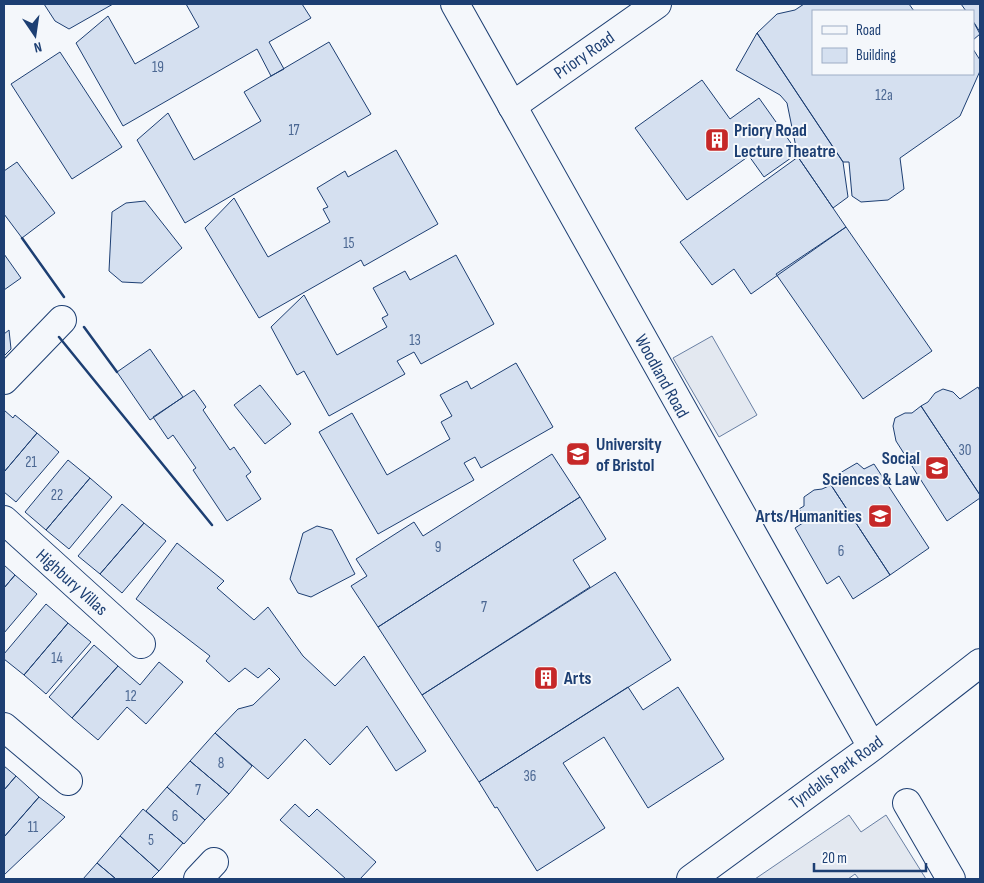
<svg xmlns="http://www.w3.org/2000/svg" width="984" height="883" font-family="'Sofia Sans Condensed',sans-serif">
<rect width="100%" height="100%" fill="#f4f7fb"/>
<path fill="#e3e8f0" stroke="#687fa3" d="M 712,336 L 757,415 L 719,437 L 673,358 Z
M 849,815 L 861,832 L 886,815 L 926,879 L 859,879 L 855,874 L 848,879 L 755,879 Z"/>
<path fill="#d5e0f0" stroke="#1d3f73" d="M 44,4 L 113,4 L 69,29 L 55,21 Z
M 186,4 L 302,4 L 311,18 L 269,42 L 284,69 L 271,76 L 257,49 L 123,126 L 76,43 L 108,16 L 135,64 L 199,27 Z
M 804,4 L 909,4 L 914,11 L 813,11 L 813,74 L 973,74 L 973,49 L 980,60 L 980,71 L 960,116 L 900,158 L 904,189 L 888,200 L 861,202 L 852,196 L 849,162 L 843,162 L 757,33 L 777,14 L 795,10 Z
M 961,4 L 980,4 L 980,32 L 973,21 L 973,11 L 966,11 Z
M 974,23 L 980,34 L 973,40 L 973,24 Z
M 757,33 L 843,162 L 848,197 L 833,208 L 798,157 L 787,103 L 780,95 L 736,70 Z
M 329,42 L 371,114 L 185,223 L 137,140 L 168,113 L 194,160 L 261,121 L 244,92 Z
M 60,52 L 122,147 L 72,179 L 11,84 Z
M 702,80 L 730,119 L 759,98 L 798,153 L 764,177 L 749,156 L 687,200 L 635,128 Z
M 396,150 L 438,224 L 364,266 L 361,260 L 259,318 L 205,228 L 234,198 L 268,257 L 330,222 L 323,209 L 328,207 L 317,188 L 345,171 L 348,177 Z
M 798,157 L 846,227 L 751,294 L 734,269 L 712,285 L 680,242 Z
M 17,162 L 55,213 L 22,238 L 4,214 L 4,171 Z
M 145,201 L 182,248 L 142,283 L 122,282 L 109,271 L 112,212 L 126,203 Z
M 846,227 L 932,351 L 863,399 L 776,274 Z
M 4,254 L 21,278 L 4,290 Z
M 456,255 L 494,324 L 421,364 L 414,352 L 397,361 L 405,374 L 329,416 L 304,371 L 297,375 L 271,327 L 304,295 L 337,355 L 387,327 L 382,318 L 388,315 L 373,288 L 405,271 L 410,280 Z
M 9,330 L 11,349 L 4,356 L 4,334 Z
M 150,349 L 183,397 L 150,420 L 117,372 Z
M 516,363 L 553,427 L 481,468 L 475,457 L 464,463 L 474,480 L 378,534 L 319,432 L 352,413 L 387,475 L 450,439 L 441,422 L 452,416 L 440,395 L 467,381 L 471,389 Z
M 260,385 L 291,424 L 265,444 L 234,405 Z
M 978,387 L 980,391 L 980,495 L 921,406 L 928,402 L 935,393 L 943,389 L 953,392 L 960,399 Z
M 194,390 L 206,407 L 203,410 L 230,450 L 234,447 L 251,472 L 246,476 L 261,499 L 227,521 L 193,470 L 196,468 L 173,435 L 168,439 L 153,417 Z
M 921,406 L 980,495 L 980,498 L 947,521 L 896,441 L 893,426 L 895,418 L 905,413 L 912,413 Z
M 4,410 L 13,418 L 15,415 L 37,433 L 4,472 Z
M 37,433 L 59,452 L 16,502 L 4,492 L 4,472 Z
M 552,454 L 580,497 L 378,627 L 351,586 L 367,576 L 356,559 L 414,522 L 423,536 Z
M 68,460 L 90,478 L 46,530 L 25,512 Z
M 857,463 L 864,469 L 874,464 L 929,548 L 890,575 L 831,485 L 835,481 L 840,473 Z
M 90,478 L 112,497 L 69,549 L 46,530 Z
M 831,485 L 890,575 L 853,599 L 839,576 L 827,584 L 795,528 L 806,521 L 799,509 L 804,506 L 804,497 L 814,490 L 822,489 Z
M 580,497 L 606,539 L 573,560 L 590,587 L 422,695 L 378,627 Z
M 122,504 L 144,523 L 100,574 L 78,556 Z
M 144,523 L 166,541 L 122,593 L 100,574 Z
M 317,526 L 332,530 L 355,574 L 311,597 L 298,593 L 290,579 L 303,533 Z
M 177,543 L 224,581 L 217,588 L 254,620 L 268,607 L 303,656 L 335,686 L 364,656 L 426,751 L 396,771 L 367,726 L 330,765 L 305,739 L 268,779 L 215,733 L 238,709 L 253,705 L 280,679 L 269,668 L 258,678 L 245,668 L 229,682 L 206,661 L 210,656 L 136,599 Z
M 4,565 L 15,575 L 4,588 Z
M 615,572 L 671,660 L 479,782 L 422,695 Z
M 15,575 L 37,594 L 4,633 L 4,588 Z
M 46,604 L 68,623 L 24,675 L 4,659 L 4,654 Z
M 68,623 L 91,642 L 46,694 L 24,675 Z
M 94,645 L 118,666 L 72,718 L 49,697 Z
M 159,662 L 183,682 L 146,724 L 127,707 L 98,740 L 72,718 L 118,666 L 140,685 Z
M 628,687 L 643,710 L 678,687 L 724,759 L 648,808 L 604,737 L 563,763 L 605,828 L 537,871 L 497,807 L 495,808 L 479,782 Z
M 215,733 L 252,766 L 229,794 L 190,761 Z
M 190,761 L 229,794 L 205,820 L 167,787 Z
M 4,766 L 16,776 L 4,790 Z
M 16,776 L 39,797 L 4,837 L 4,790 Z
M 167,787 L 205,820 L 184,844 L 146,811 Z
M 39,797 L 65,817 L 4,875 L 4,837 Z
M 295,804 L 309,817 L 317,809 L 376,862 L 360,879 L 346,879 L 280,820 Z
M 143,809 L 183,843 L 159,871 L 120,836 Z
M 120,836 L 159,871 L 151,879 L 116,879 L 97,863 Z
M 97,863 L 116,879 L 83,879 Z"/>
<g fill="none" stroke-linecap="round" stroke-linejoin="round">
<defs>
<path id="street" d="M 512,106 L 657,4
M 4,380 L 62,320
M 4,520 L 141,644
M 4,727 L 68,781
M 907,803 L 951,879
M 198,879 L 214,862"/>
<path id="secondary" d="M 455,4 L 872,747
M 691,879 L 872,747 L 980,663"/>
</defs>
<use href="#street" stroke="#1d3f73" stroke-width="30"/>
<use href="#secondary" stroke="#1d3f73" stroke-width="30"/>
<use href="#street" stroke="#f4f7fb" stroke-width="28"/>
<use href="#secondary" stroke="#f4f7fb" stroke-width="28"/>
<path stroke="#1d3f73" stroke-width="2.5" d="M 22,238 L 64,297
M 84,327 L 117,372
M 59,337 L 212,525"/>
</g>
<defs>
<symbol id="building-square" viewBox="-11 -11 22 22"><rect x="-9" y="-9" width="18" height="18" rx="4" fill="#c62828" stroke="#f4f7fb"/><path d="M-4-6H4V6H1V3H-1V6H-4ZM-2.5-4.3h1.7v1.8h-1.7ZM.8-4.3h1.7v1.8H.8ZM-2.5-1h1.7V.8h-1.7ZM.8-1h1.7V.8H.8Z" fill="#fff"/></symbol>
<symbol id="university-square" viewBox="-11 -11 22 22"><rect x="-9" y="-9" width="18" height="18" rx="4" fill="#c62828" stroke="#f4f7fb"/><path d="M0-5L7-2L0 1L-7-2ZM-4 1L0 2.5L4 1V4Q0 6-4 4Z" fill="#fff"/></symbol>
</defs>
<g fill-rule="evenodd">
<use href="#building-square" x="703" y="126" width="28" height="28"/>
<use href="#university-square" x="564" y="440" width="28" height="28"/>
<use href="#university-square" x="923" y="454" width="28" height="28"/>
<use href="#university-square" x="866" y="502" width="28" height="28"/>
<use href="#building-square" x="532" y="664" width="28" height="28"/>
</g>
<g text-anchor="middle" stroke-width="4" stroke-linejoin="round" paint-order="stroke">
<g font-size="15" fill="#4b6792">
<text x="158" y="72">19</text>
<text x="884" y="100">12a</text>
<text x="294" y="135">17</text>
<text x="349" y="248">15</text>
<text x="415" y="345">13</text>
<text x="965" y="455">30</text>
<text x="31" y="467">21</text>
<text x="57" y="500">22</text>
<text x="438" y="552">9</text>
<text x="841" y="556">6</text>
<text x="484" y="612">7</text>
<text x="57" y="663">14</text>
<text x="131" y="701">12</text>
<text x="221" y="768">8</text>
<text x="530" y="781">36</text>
<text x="198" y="795">7</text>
<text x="175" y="821">6</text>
<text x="33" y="832">11</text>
<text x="151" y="845">5</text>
</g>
<g font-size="18" fill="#1d3f73" stroke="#f4f7fb">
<text transform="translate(584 55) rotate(-35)" y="6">Priory Road</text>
<text transform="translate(662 376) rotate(61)" y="6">Woodland Road</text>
<text transform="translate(72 582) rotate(42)" y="6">Highbury Villas</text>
<text transform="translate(836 772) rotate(-36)" y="6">Tyndalls Park Road</text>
</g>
<g font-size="18" font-weight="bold" fill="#1d3f73" stroke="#f4f7fb" text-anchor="start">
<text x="734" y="136">Priory Road<tspan x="734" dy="21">Lecture Theatre</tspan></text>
<text x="596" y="450">University<tspan x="596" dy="21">of Bristol</tspan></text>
<text x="920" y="464" text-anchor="end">Social<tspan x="920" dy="21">Sciences &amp; Law</tspan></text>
<text x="862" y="522" text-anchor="end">Arts/Humanities</text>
<text x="564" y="684">Arts</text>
</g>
</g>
<rect width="984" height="883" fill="none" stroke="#1d3f73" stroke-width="10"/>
<rect x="812" y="10" width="162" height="65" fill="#f4f7fb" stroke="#9eadc5"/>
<rect x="822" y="26" width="25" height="8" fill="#f4f7fb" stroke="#9eadc5"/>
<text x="856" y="35" font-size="15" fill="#1d3f73">Road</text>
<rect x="822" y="48" width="25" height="15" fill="#d5e0f0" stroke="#9eadc5"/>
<text x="856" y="60" font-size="15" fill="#1d3f73">Building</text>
<g transform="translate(35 35) rotate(167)" stroke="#f4f7fb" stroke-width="4" paint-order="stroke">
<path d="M0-4L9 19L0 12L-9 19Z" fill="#1d3f73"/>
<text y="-8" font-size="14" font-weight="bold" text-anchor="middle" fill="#1d3f73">N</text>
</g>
<path d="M814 863v8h112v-8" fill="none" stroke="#1d3f73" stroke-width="2.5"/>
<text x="822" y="863" font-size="15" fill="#1d3f73" stroke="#f4f7fb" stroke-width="4" paint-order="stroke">20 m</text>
</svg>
